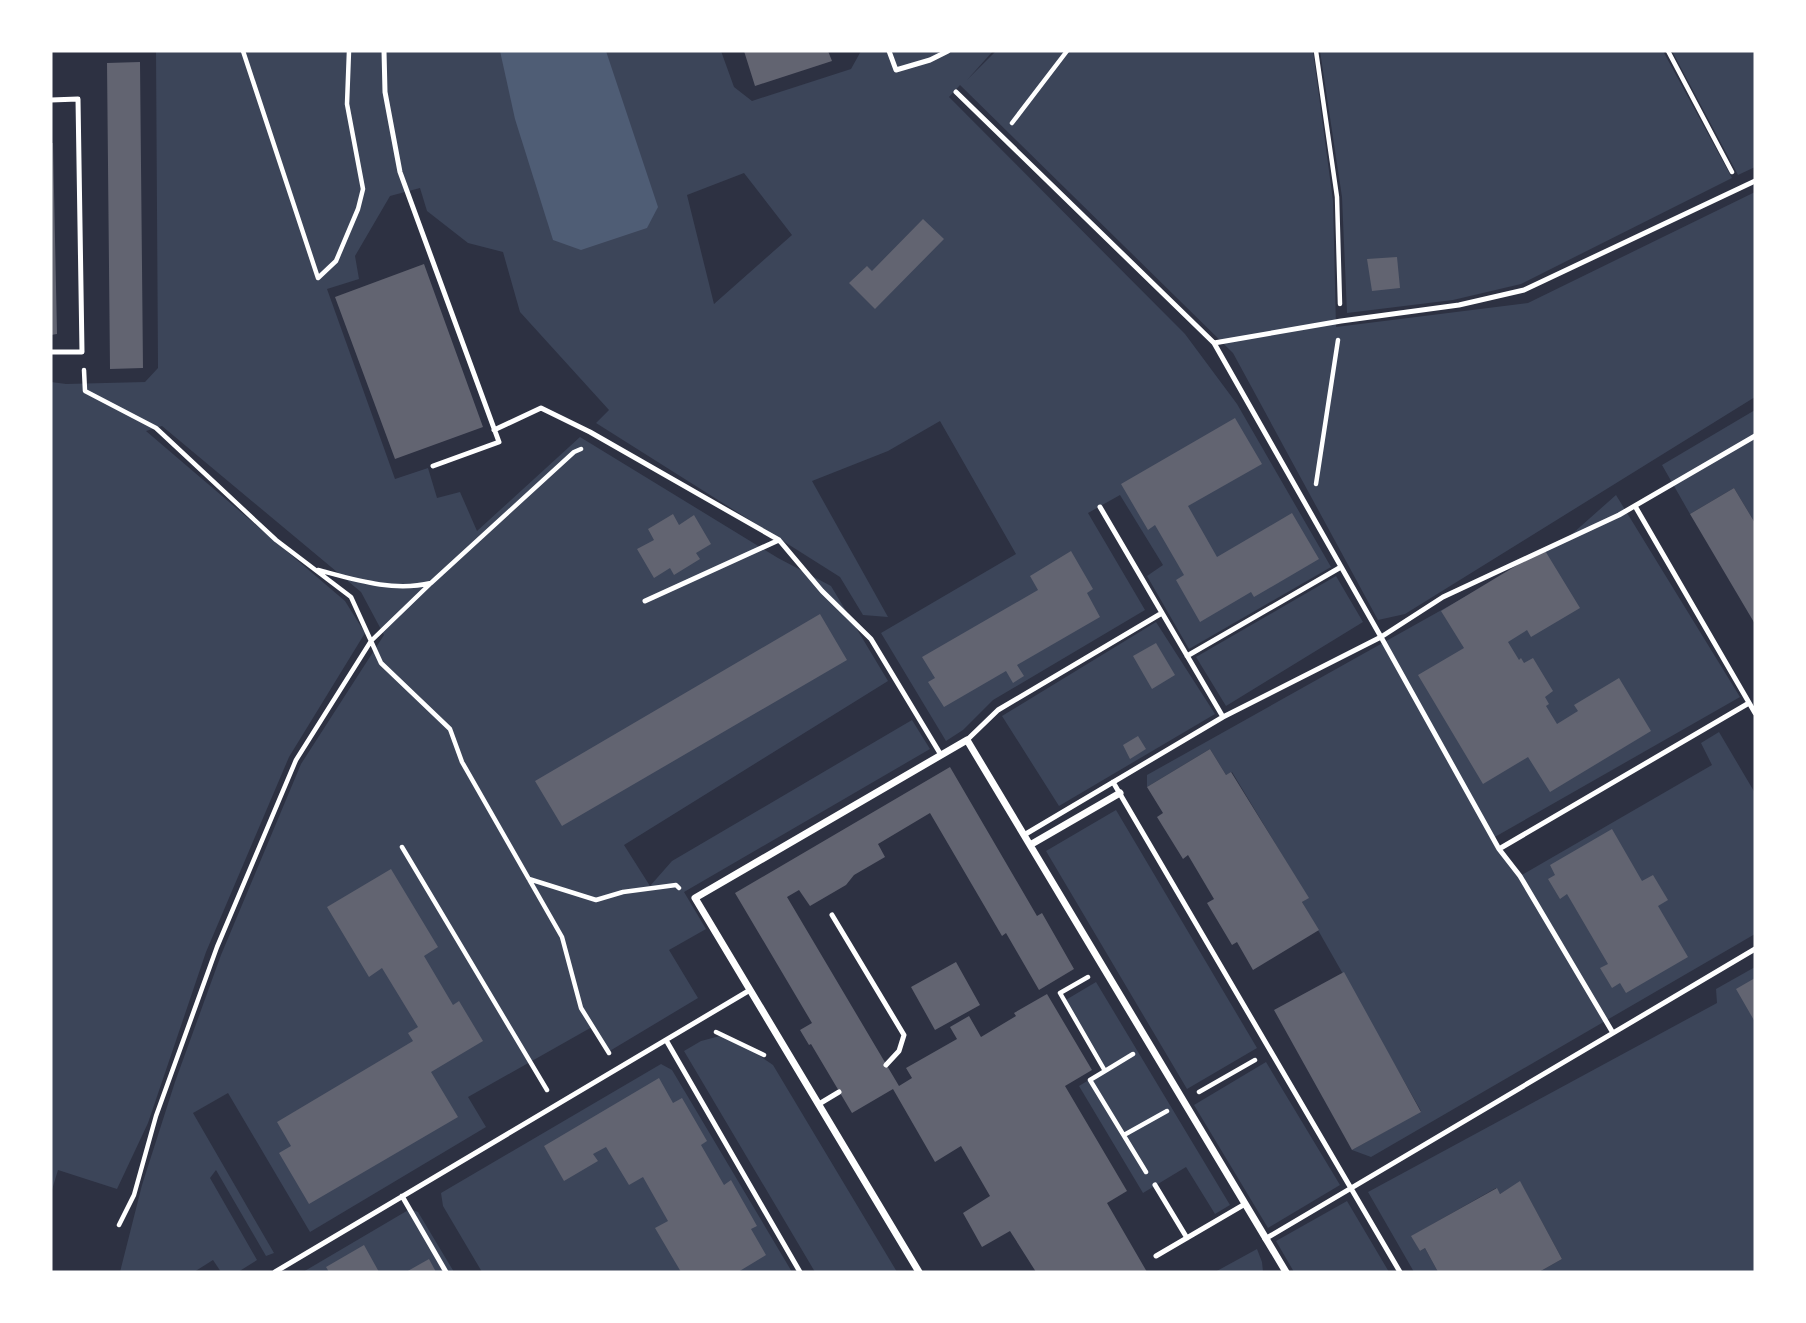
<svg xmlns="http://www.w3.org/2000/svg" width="1806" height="1323" font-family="'Open Sans',sans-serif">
<rect width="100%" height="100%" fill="#2d3142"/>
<path fill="#3c4559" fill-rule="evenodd" d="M 156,51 L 721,51 L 734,87 L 752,101 L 851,69 L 861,51 L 993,51 L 967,80 L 996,51 L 1313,51 L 1333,201 L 1336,327 L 1528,303 L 1755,192 L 1755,397 L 1405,614 L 1378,620 L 1233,353 L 960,85 L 949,97 L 1185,334 L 1237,404 L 1331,567 L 1189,649 L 1147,576 L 1163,565 L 1120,495 L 1088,513 L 1145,610 L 993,700 L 963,730 L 946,741 L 881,633 L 1016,554 L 940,421 L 888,451 L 812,481 L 888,617 L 863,615 L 840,577 L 596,423 L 609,410 L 520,312 L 503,252 L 468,243 L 427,211 L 420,188 L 390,196 L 355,256 L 359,279 L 327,289 L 395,479 L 428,468 L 437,498 L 460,492 L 477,531 L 580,437 L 778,558 L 831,586 L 888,681 L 624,845 L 650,886 L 672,861 L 912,720 L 930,749 L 684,892 L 706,929 L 669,950 L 698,998 L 608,1052 L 592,1027 L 468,1097 L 486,1127 L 310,1232 L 228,1093 L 193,1113 L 274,1253 L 266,1256 L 216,1170 L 210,1178 L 257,1260 L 238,1272 L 221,1272 L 213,1260 L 194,1272 L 120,1272 L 142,1185 L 175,1082 L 221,955 L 301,764 L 384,635 L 361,592 L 162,426 L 146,431 L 345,601 L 365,633 L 289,757 L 206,952 L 148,1123 L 117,1189 L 58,1170 L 51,1193 L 51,382 L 66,384 L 145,382 L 158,368 ZM 744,173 L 792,235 L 714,304 L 687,195 Z
M 1320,51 L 1663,51 L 1732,178 L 1521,284 L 1453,300 L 1347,313 L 1342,197 Z
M 1672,51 L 1755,51 L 1755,167 L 1738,175 Z
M 1755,410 L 1755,523 L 1734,488 L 1690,514 L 1662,465 Z
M 1616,495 L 1740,697 L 1493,838 L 1520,876 L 1712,765 L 1701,743 L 1719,732 L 1755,793 L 1755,934 L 1371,1157 L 1352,1150 L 1421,1111 L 1302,902 L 1308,898 L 1232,772 L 1226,775 L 1210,749 L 1147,787 L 1147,775 L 1563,542 Z
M 1336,576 L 1363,622 L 1226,706 L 1196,657 Z
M 1156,622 L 1215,714 L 1059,806 L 1002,716 Z
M 1116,810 L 1257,1048 L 1187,1089 L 1046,851 Z
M 1755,967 L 1755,1272 L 1539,1272 L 1562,1259 L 1520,1182 L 1500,1194 L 1496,1188 L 1412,1236 L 1420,1251 L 1425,1248 L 1438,1272 L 1414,1272 L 1368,1192 L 1717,1003 L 1716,989 Z
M 1096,982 L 1230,1205 L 1215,1214 L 1186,1167 L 1143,1193 L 1079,1086 L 1105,1070 L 1064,1001 Z
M 720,1036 L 747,1047 L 773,1065 L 897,1272 L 815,1272 L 684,1051 L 701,1041 Z
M 1266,1062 L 1340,1185 L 1268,1228 L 1194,1105 Z
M 661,1064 L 672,1070 L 792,1272 L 482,1272 L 443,1206 L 441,1193 Z
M 1347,1201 L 1389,1272 L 1294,1272 L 1276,1241 Z
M 410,1209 L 418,1212 L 454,1272 L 303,1272 Z
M 1257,1249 L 1262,1262 L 1263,1272 L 1215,1272 Z"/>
<path fill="#4f5d75" d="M 500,51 L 606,51 L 658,207 L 647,228 L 581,250 L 553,240 L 515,119 Z"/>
<path fill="#626471" d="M 744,51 L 828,51 L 832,61 L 755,86 Z
M 140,62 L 143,368 L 110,369 L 107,63 Z
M 51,143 L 53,143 L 57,334 L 51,335 Z
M 923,219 L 944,239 L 875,309 L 849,283 L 867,266 L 872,271 Z
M 1397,257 L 1400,288 L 1372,291 L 1367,259 Z
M 424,264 L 483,427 L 395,459 L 335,297 Z
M 1235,418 L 1262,464 L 1188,506 L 1217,557 L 1292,513 L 1319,559 L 1254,597 L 1251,592 L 1200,622 L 1176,580 L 1184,575 L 1155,525 L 1148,530 L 1121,484 Z
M 1734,488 L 1755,523 L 1755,624 L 1690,514 Z
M 673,514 L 679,525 L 694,515 L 711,544 L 696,553 L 700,559 L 674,575 L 670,568 L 654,578 L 637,549 L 654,540 L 648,529 Z
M 1544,549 L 1580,608 L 1531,637 L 1527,630 L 1508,642 L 1519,660 L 1521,658 L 1524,663 L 1533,658 L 1553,691 L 1545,697 L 1549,704 L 1546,706 L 1557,724 L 1578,711 L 1574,705 L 1619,678 L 1651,731 L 1550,792 L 1528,757 L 1483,784 L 1418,675 L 1464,648 L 1441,611 Z
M 1071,551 L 1093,589 L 1087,593 L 1100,617 L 1017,665 L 1024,676 L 1013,683 L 1006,671 L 944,707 L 928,682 L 935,678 L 922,657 L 1038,590 L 1030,576 Z
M 820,614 L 847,660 L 562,826 L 535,781 Z
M 1156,643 L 1175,675 L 1152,689 L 1133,656 Z
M 1138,736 L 1146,749 L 1130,759 L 1123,745 Z
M 1210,749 L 1226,775 L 1231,772 L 1309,898 L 1302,902 L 1319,930 L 1253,970 L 1237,942 L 1232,945 L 1207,903 L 1214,899 L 1188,855 L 1183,859 L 1157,817 L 1163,813 L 1147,787 Z
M 950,767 L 1037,916 L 1042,913 L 1074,969 L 1039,990 L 1006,933 L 1002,936 L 930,813 L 878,844 L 885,857 L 854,875 L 846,885 L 810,906 L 799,890 L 787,897 L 899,1086 L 912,1078 L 906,1068 L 957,1039 L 950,1027 L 969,1016 L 981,1037 L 1016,1016 L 1014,1013 L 1047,994 L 1092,1070 L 1065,1086 L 1127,1191 L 1107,1203 L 1147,1272 L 1036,1272 L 1010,1231 L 982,1247 L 963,1213 L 990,1196 L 961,1146 L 935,1162 L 893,1089 L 852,1113 L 811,1044 L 809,1045 L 800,1030 L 812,1023 L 735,893 Z
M 1612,829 L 1642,881 L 1653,875 L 1668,900 L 1658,906 L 1688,957 L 1626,993 L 1620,983 L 1612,988 L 1600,968 L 1608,964 L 1567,894 L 1560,899 L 1548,879 L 1555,875 L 1550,865 Z
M 391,869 L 438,947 L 424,956 L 453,1005 L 459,1001 L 483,1041 L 431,1072 L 458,1117 L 309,1204 L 279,1153 L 291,1146 L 277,1122 L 413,1041 L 408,1033 L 418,1027 L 382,968 L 369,977 L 327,907 Z
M 956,962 L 980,1005 L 935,1030 L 911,987 Z
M 1344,972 L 1421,1112 L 1352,1150 L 1274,1010 Z
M 1755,978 L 1755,1022 L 1736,989 Z
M 659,1078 L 673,1103 L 682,1098 L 707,1141 L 701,1145 L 724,1185 L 731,1180 L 757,1226 L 751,1229 L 766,1255 L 738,1272 L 681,1272 L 655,1228 L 668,1221 L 643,1177 L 629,1185 L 606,1147 L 593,1154 L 598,1161 L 564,1181 L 544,1146 Z
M 1520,1181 L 1562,1259 L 1539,1272 L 1438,1272 L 1425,1248 L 1420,1251 L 1411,1236 L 1497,1188 L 1500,1194 Z
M 364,1245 L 379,1272 L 329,1272 L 326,1267 Z
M 429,1259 L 436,1272 L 406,1272 Z"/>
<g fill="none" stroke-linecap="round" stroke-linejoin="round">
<path stroke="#fff" stroke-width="4.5" d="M 243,51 L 318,278 L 336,261 L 358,209 L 363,189 L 347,104 L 349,51
M 1316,51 L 1337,197 L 1340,304
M 1668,51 L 1732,172
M 1012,123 L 1067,51
M 84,370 L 85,391 L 156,428 L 276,540 L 351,597 L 381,663 L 450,729 L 462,762 L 562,937 L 581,1008 L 609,1053
M 1316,484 L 1338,340
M 318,570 C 356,580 393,592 431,583 L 574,452 L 581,449
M 402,847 L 547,1090
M 529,879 L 596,900 L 623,892 L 676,885 L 679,888
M 1088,977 L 1060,993 L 1105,1071 L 1133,1054
M 716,1032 L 764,1055
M 1105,1071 L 1090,1080 L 1146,1172
M 1199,1092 L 1255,1060
M 1124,1135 L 1167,1111
M 119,1225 L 134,1195 L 156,1116 L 217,947 L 296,760 L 371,641 L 431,583"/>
<path stroke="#fff" stroke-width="5" d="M 384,51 L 385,92 L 400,172 L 499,442 L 433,466
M 889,51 L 896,70 L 930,60 L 948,51
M 956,92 L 1214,343 L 1381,637 L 1499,849 L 1749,703
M 51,100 L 78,99 L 82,352 L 51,352
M 1214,343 L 1341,321 L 1459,305 L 1524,290 L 1755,181
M 494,430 L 541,408 L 590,432 L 779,540 L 822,591 L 871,639 L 941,755
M 1635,506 L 1755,713
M 1100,507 L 1223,717
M 645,601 L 779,540
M 1187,656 L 1341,567
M 967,740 L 998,710 L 1162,613
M 1113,782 L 1400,1272
M 1024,835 L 1223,717 L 1381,637 L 1443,597 L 1619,515 L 1755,436
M 1499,849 L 1520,876 L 1613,1033
M 832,915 L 904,1035 L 899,1051 L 886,1065
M 666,1040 L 800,1272
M 819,1104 L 839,1092
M 1155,1185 L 1187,1238
M 402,1196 L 446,1272
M 1265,1239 L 1755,949
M 1156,1256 L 1245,1204
M 275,1272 L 750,990"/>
<path stroke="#fff" stroke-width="7" d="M 1030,845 L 1120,793
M 919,1272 L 695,898 L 967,740 L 1286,1272"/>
</g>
<rect width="1806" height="1323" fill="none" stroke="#ffffff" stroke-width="105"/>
</svg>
